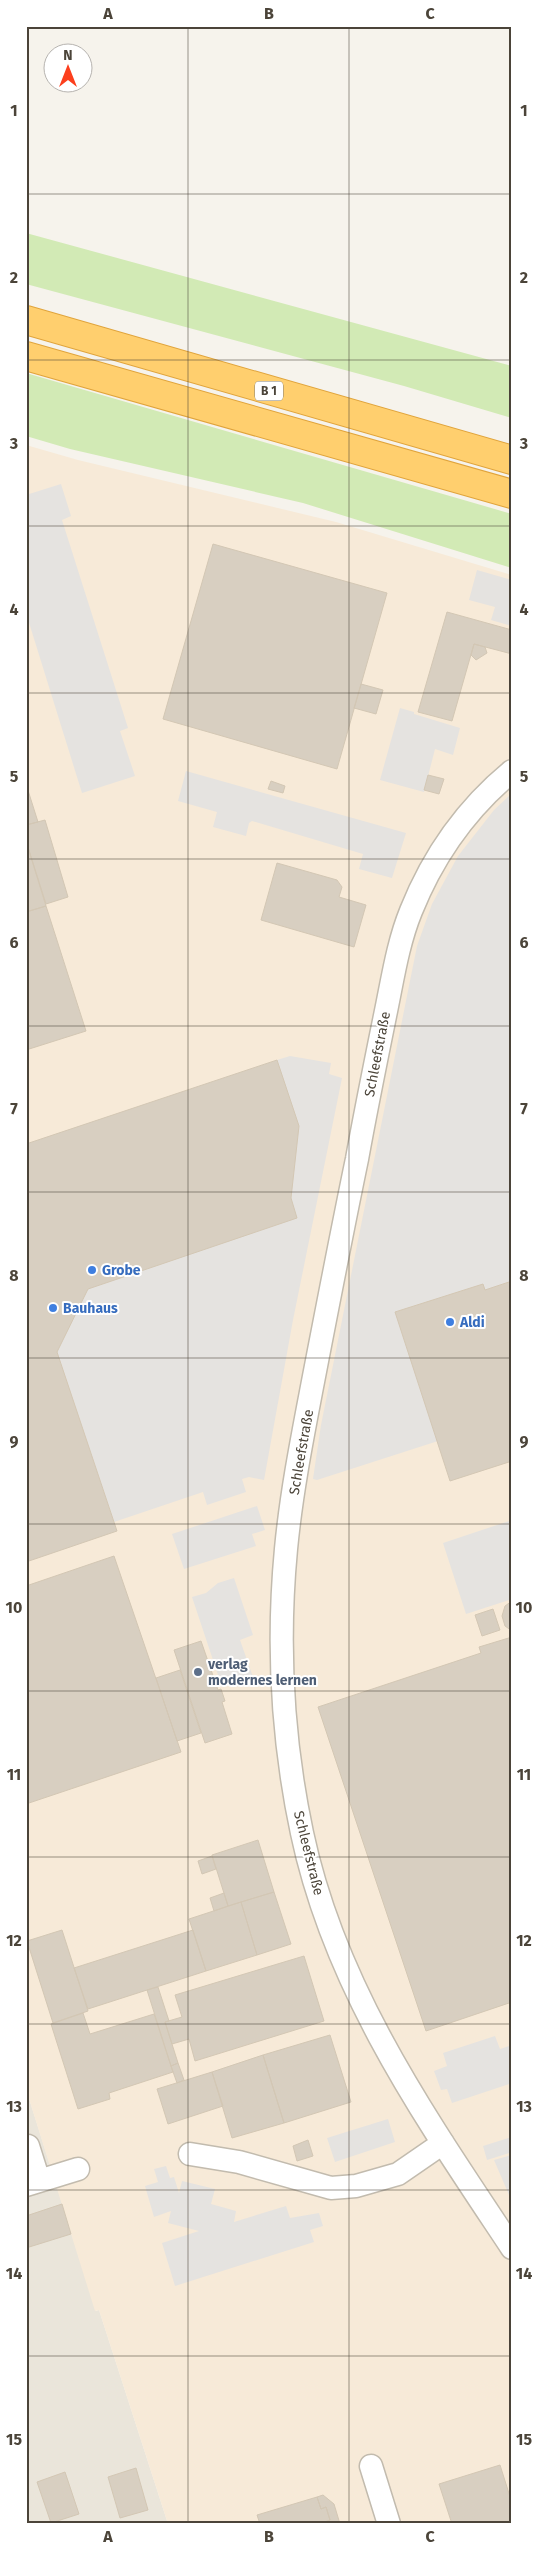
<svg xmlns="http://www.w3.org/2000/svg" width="538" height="2550" font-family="'Fira Sans',sans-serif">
<rect width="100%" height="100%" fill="#f6f3ec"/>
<path fill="#eae5da" d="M 26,2089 L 96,2311 L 99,2310 L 168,2524 L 26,2524 Z"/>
<path fill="#f7ead8" d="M 26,445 L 78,460 L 336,522 L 512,575 L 512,2524 L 168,2524 L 99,2310 L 95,2311 L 26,2089 Z"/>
<path fill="#d2eab5" d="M 26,233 L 512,366 L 512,418 L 404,386 L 26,284 Z
M 26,373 L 512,514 L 512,568 L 303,503 L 70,449 L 26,436 Z"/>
<path fill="#e5e3e0" d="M 61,484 L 71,516 L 62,520 L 128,728 L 120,731 L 135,776 L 82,793 L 26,613 L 26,495 Z
M 477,570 L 512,580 L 512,626 L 491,620 L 495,607 L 469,600 Z
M 400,708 L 414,712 L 414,714 L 460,728 L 453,755 L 435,749 L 424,792 L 380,780 Z
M 186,771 L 406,833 L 392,878 L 359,869 L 363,854 L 252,821 L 249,823 L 246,836 L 213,827 L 217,812 L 178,801 Z
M 512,793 L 512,1281 L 485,1290 L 483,1284 L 395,1312 L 438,1441 L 317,1480 L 313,1479 L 321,1425 L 417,946 L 432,904 L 458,856 L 494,810 Z
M 290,1056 L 331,1063 L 329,1074 L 342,1078 L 293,1320 L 264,1480 L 249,1477 L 242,1479 L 246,1492 L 207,1505 L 203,1492 L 114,1522 L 57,1352 L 88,1289 L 291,1198 L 299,1126 L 277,1060 Z
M 257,1506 L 265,1530 L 252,1534 L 256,1546 L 184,1569 L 172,1534 Z
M 512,1520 L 512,1599 L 466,1614 L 443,1543 Z
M 234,1578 L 253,1635 L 240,1640 L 253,1677 L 222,1687 L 192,1597 L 206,1593 L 218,1583 Z
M 495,2036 L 500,2049 L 512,2045 L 512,2083 L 452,2103 L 447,2089 L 441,2090 L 434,2071 L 447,2066 L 443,2053 Z
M 388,2119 L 395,2142 L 335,2162 L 327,2138 Z
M 512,2137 L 512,2152 L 487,2160 L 483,2146 Z
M 512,2155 L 512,2194 L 509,2195 L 494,2160 Z
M 166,2166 L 170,2178 L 174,2177 L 179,2193 L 182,2181 L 215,2189 L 211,2204 L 236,2211 L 234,2222 L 286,2206 L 290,2218 L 319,2213 L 323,2226 L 310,2230 L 314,2242 L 175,2286 L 162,2243 L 199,2231 L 168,2223 L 171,2211 L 154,2217 L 145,2186 L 158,2182 L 154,2169 Z"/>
<path fill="#d8cfc1" stroke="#d3c7b4" d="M 213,544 L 387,593 L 337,769 L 163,719 Z
M 447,612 L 512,630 L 512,654 L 474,644 L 452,721 L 418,712 Z
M 474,644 L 485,647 L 487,653 L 476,660 L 471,655 Z
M 361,684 L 383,690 L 376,714 L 354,708 Z
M 428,775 L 444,779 L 439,794 L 424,790 Z
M 271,781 L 285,786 L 283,793 L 268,789 Z
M 26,784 L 38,822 L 26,825 Z
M 45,820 L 68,897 L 46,904 L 26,841 L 26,825 Z
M 26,841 L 46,906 L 26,912 Z
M 277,863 L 337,880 L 342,887 L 339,897 L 366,905 L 354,947 L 261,920 Z
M 46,906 L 86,1031 L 26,1050 L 26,912 Z
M 277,1060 L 299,1126 L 291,1198 L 297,1218 L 88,1289 L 57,1352 L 117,1531 L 26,1562 L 26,1144 Z
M 512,1281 L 512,1461 L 450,1481 L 395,1312 L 483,1284 L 485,1290 Z
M 114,1556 L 181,1752 L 26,1804 L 26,1586 Z
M 512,1601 L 512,1631 L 505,1626 L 502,1616 L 505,1606 Z
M 493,1609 L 500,1630 L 482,1636 L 475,1615 Z
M 512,1637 L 512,2002 L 426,2031 L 318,1707 L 481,1653 L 479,1647 Z
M 201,1641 L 218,1690 L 221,1689 L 225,1701 L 222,1702 L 232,1734 L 205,1743 L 174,1650 Z
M 180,1670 L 201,1733 L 177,1741 L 156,1678 Z
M 258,1840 L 274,1892 L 228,1906 L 212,1855 Z
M 212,1856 L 216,1869 L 202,1874 L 198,1861 Z
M 274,1892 L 291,1944 L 257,1955 L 241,1902 Z
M 224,1893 L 228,1906 L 214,1911 L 210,1898 Z
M 241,1902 L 257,1955 L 206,1971 L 189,1919 Z
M 62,1930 L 88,2011 L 53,2023 L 27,1941 Z
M 193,1930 L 206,1971 L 88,2009 L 74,1968 Z
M 304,1956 L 324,2021 L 195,2061 L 189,2039 L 172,2044 L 165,2022 L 182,2017 L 175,1995 Z
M 158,1987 L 169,2021 L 165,2022 L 178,2063 L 171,2066 L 147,1990 Z
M 83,2013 L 90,2034 L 154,2014 L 173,2072 L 109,2093 L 110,2099 L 78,2109 L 51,2024 Z
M 330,2035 L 351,2102 L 284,2123 L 263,2055 Z
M 263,2055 L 284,2123 L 232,2138 L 212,2072 Z
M 178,2063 L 184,2080 L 177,2083 L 171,2066 Z
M 212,2072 L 223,2106 L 168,2124 L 157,2089 Z
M 308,2140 L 313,2156 L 297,2161 L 293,2146 Z
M 62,2204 L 71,2234 L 26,2248 L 26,2216 Z
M 500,2465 L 512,2503 L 512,2524 L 452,2524 L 439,2484 Z
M 136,2468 L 148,2510 L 120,2518 L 108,2477 Z
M 65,2472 L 79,2514 L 51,2523 L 37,2482 Z
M 323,2495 L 334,2504 L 340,2524 L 326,2524 L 325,2522 L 330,2520 L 326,2507 L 321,2509 L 317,2497 Z
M 317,2497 L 321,2509 L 326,2507 L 330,2520 L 325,2522 L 326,2524 L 260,2524 L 257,2515 Z"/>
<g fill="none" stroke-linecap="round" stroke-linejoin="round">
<defs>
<path id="minor" d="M 512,771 C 467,808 433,856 411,911 C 398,943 393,977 386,1011 C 376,1060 366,1109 357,1159 C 341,1236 326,1314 311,1392 C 301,1444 291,1496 286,1549 C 277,1644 282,1739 302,1833 C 335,1989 425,2117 512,2248
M 28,2146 L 39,2181
M 190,2154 L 239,2162 L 331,2188 L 356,2186 L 398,2174 L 443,2143
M 26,2185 L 78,2169
M 371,2466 L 389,2524"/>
<path id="highway" d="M 26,320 L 512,460
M 26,356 L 512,494"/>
</defs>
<use href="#minor" stroke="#c2bbae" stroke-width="25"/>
<use href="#highway" stroke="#e0a43c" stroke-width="30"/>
<use href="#minor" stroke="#fff" stroke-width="22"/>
<use href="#highway" stroke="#ffcf6e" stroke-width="28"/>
</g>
<path fill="none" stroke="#4b4439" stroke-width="1" stroke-opacity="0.55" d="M 188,26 L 188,2524M 349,26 L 349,2524M 26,194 L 512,194M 26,360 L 512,360M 26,526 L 512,526M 26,693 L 512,693M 26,859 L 512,859M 26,1026 L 512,1026M 26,1192 L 512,1192M 26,1358 L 512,1358M 26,1524 L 512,1524M 26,1691 L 512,1691M 26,1857 L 512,1857M 26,2024 L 512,2024M 26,2190 L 512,2190M 26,2356 L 512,2356"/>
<g fill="#3f7fe0" stroke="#fff" stroke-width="2">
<circle cx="92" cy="1270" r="5"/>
<circle cx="53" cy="1308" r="5"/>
<circle cx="450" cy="1322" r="5"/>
</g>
<circle fill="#5c6f8a" stroke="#fff" stroke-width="2" cx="198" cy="1672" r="5"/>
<g text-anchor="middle" stroke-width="4" stroke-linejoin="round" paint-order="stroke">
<rect fill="#fff" stroke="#817c74" stroke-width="1" x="255" y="381.5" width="28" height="19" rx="4"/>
<g font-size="12" font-weight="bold" fill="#4b4439">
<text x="269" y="395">B 1</text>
</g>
<g font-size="14" fill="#4b4439" stroke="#fff">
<text transform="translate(377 1054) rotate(-79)" y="5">Schleefstraße</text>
<text transform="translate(301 1452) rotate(-80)" y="5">Schleefstraße</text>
<text transform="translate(309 1853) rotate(76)" y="5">Schleefstraße</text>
</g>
<g font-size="14" font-weight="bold" fill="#366cbe" stroke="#fff" text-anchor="start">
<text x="102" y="1275">Grobe</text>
<text x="63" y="1313">Bauhaus</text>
<text x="460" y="1327">Aldi</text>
</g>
<g font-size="14" font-weight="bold" fill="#4e5e75" stroke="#fff" text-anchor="start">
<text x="208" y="1669">verlag<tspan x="208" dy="16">modernes lernen</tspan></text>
</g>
</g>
<rect width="538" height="2550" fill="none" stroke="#ffffff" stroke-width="55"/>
<g transform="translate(68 68)"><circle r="24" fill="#ffffff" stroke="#b7b4b0"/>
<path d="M0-4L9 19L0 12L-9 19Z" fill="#fc3f1d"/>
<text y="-8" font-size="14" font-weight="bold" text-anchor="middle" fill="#4b4439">N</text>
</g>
<rect x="28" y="28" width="482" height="2494" fill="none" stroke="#4b4439" stroke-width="2"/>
<g font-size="16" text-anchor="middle" font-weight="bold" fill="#4b4439">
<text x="108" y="19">A</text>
<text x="269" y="19">B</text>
<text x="430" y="19">C</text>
<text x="14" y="116">1</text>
<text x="524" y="116">1</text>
<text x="14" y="283">2</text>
<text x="524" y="283">2</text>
<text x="14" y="449">3</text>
<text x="524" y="449">3</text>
<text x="14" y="615">4</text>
<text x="524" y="615">4</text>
<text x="14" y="782">5</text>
<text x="524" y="782">5</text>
<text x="14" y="948">6</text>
<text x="524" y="948">6</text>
<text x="14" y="1114">7</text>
<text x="524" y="1114">7</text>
<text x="14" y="1281">8</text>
<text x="524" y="1281">8</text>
<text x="14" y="1447">9</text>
<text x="524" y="1447">9</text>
<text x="14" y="1613">10</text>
<text x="524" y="1613">10</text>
<text x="14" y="1780">11</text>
<text x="524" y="1780">11</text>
<text x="14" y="1946">12</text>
<text x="524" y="1946">12</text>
<text x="14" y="2112">13</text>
<text x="524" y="2112">13</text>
<text x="14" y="2279">14</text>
<text x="524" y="2279">14</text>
<text x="14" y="2445">15</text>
<text x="524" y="2445">15</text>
<text x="108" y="2542">A</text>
<text x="269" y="2542">B</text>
<text x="430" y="2542">C</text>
</g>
</svg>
